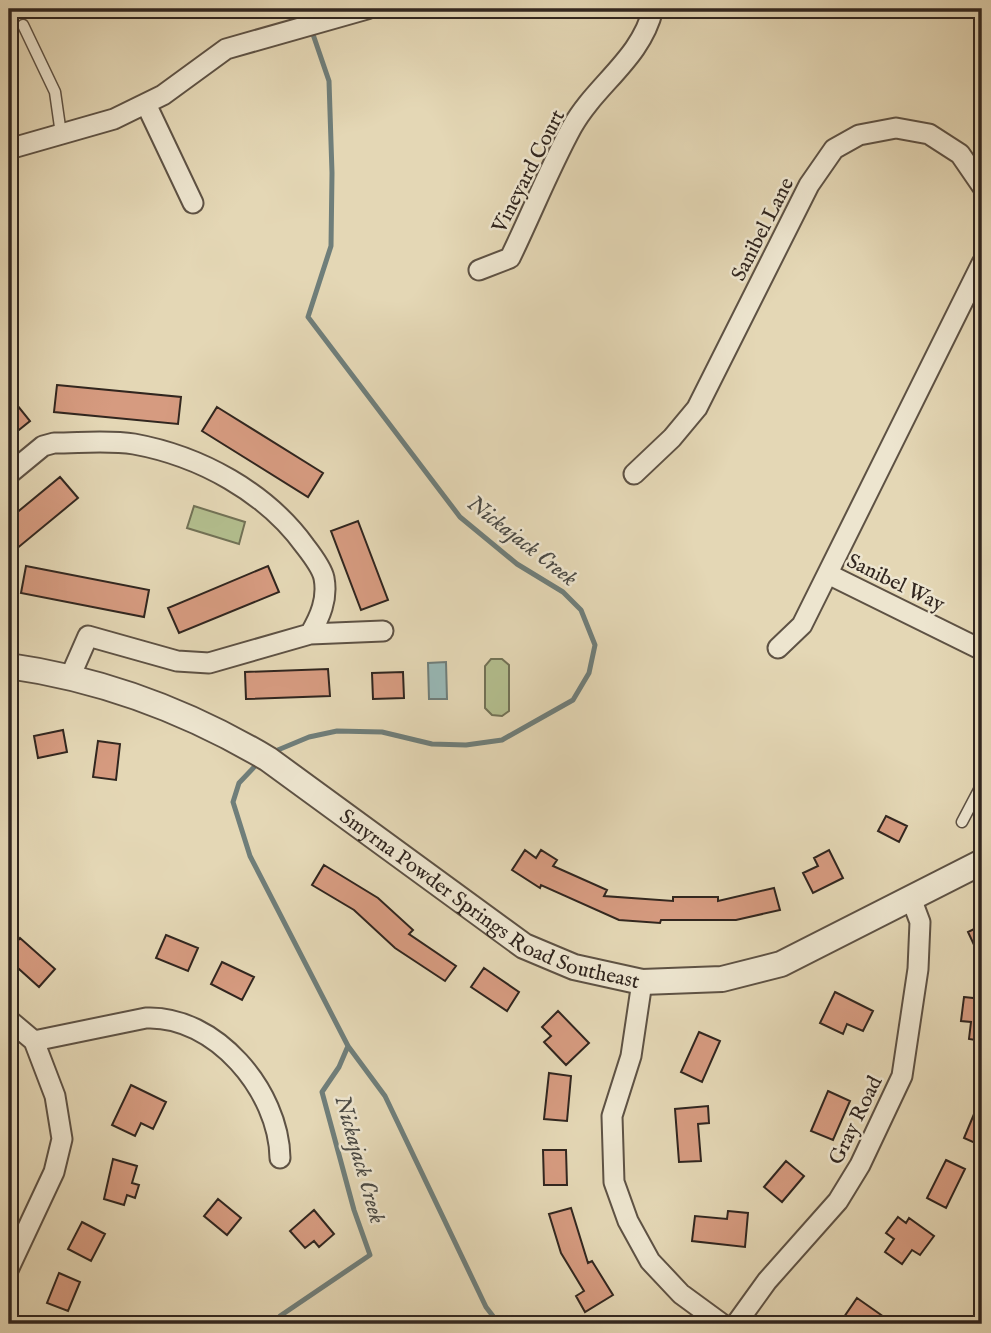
<svg xmlns="http://www.w3.org/2000/svg" width="991" height="1333" font-family="'IM FELL English',serif">
<rect width="100%" height="100%" fill="#e4d7b5"/>
<filter id="stains"><feTurbulence type="fractalNoise" baseFrequency=".00286" numOctaves="4"/><feColorMatrix values="0 0 0 0 .2 0 0 0 0 .09 0 0 0 0 .02 0 0 0 .5 -.17"/></filter>
<radialGradient id="worn" r=".72"><stop offset=".6" stop-color="#630" stop-opacity="0"/><stop offset="1" stop-color="#630" stop-opacity=".3"/></radialGradient>
<path fill="#b3be8e" stroke="#727256" stroke-width="2" d="M 194,506 L 245,522 L 239,544 L 187,528 Z
M 491,659 L 502,659 L 509,665 L 509,711 L 502,716 L 492,715 L 485,708 L 485,666 Z"/>
<path fill="#98b8b6" stroke="#6f7e7a" stroke-width="2" d="M 446,662 L 447,699 L 429,699 L 428,663 Z"/>
<g fill="none" stroke-linecap="round" stroke-linejoin="round">
<path stroke="#6f7e7a" stroke-width="5" d="M 273,752 L 309,737 L 337,731 L 382,732 L 432,744 L 466,745 L 502,740 L 573,700 L 589,673 L 595,645 L 581,610 L 563,592 L 517,564 L 460,517 L 308,317 L 331,246 L 332,173 L 329,81 L 305,11 L 301,9
M 259,762 L 239,783 L 233,802 L 250,856 L 348,1046 L 385,1096 L 486,1307 L 499,1324
M 276,1324 L 280,1316 L 370,1255 L 354,1210 L 322,1092 L 339,1067 L 348,1046"/>
</g>
<path fill="#d69b80" stroke="#31261f" stroke-width="2" d="M 57,385 L 181,397 L 178,424 L 54,412 Z
M 9,395 L 30,421 L 9,438 Z
M 217,407 L 323,473 L 308,497 L 202,431 Z
M 60,477 L 78,498 L 9,555 L 9,519 Z
M 358,521 L 388,600 L 361,610 L 331,531 Z
M 26,566 L 149,590 L 144,617 L 21,593 Z
M 268,566 L 279,592 L 179,633 L 168,608 Z
M 328,669 L 330,696 L 246,699 L 245,672 Z
M 403,672 L 404,698 L 373,699 L 372,673 Z
M 63,730 L 67,752 L 38,758 L 34,736 Z
M 98,741 L 120,744 L 116,780 L 93,777 Z
M 886,816 L 907,826 L 899,842 L 878,831 Z
M 525,850 L 536,858 L 541,850 L 557,860 L 553,866 L 607,890 L 604,896 L 673,901 L 673,897 L 718,897 L 718,901 L 774,888 L 780,910 L 736,920 L 661,920 L 660,923 L 619,920 L 541,885 L 540,888 L 512,870 Z
M 829,850 L 843,878 L 813,893 L 803,873 L 818,866 L 814,858 Z
M 324,865 L 378,898 L 413,930 L 409,934 L 456,966 L 445,981 L 395,948 L 354,910 L 312,885 Z
M 982,925 L 982,962 L 968,932 Z
M 166,935 L 198,948 L 188,971 L 156,958 Z
M 20,938 L 55,969 L 39,987 L 9,960 L 9,951 Z
M 222,962 L 254,977 L 242,1000 L 211,984 Z
M 484,968 L 519,992 L 507,1011 L 471,987 Z
M 835,992 L 873,1011 L 863,1031 L 847,1024 L 843,1034 L 820,1023 Z
M 964,997 L 982,999 L 982,1041 L 969,1039 L 971,1022 L 961,1021 Z
M 558,1011 L 589,1043 L 566,1065 L 544,1042 L 551,1036 L 542,1027 Z
M 699,1032 L 720,1041 L 702,1082 L 681,1072 Z
M 549,1073 L 571,1076 L 567,1121 L 544,1119 Z
M 131,1085 L 166,1102 L 153,1129 L 141,1123 L 135,1136 L 112,1125 Z
M 828,1091 L 850,1101 L 833,1140 L 811,1131 Z
M 982,1095 L 982,1146 L 964,1138 Z
M 708,1106 L 709,1123 L 698,1124 L 701,1161 L 679,1162 L 675,1109 Z
M 543,1150 L 566,1150 L 567,1185 L 544,1185 Z
M 113,1159 L 137,1166 L 132,1183 L 139,1185 L 135,1198 L 127,1195 L 124,1205 L 104,1199 Z
M 946,1160 L 965,1169 L 946,1208 L 927,1198 Z
M 786,1161 L 804,1176 L 782,1202 L 764,1187 Z
M 218,1199 L 241,1218 L 227,1235 L 204,1216 Z
M 571,1208 L 588,1263 L 592,1261 L 613,1295 L 585,1312 L 576,1296 L 584,1291 L 561,1253 L 549,1214 Z
M 314,1210 L 334,1234 L 319,1247 L 314,1241 L 305,1248 L 290,1231 Z
M 728,1211 L 748,1213 L 745,1247 L 692,1241 L 695,1216 L 727,1219 Z
M 898,1217 L 906,1223 L 909,1218 L 934,1236 L 920,1255 L 912,1250 L 902,1264 L 885,1252 L 894,1239 L 886,1233 Z
M 82,1222 L 105,1234 L 91,1261 L 68,1249 Z
M 59,1273 L 80,1282 L 68,1311 L 47,1303 Z
M 857,1298 L 894,1324 L 855,1324 L 844,1317 Z"/>
<g fill="none" stroke-linecap="round" stroke-linejoin="round">
<defs>
<path id="service" d="M 23,25 L 55,92 L 61,134
M 962,822 L 982,784"/>
<path id="minor" d="M 146,104 L 193,203
M 9,149 L 114,119 L 163,95 L 226,49 L 367,9
M 479,270 L 510,258 C 531,215 549,169 572,127 C 596,84 641,59 653,9
M 9,474 L 43,446 L 54,443 C 80,443 109,440 134,444 C 200,456 266,492 305,546 C 312,555 322,568 324,578 C 328,599 320,617 310,634 L 209,663 L 177,661 L 88,636 L 70,677
M 634,474 L 672,438 L 697,408 L 809,185 L 834,149 L 859,135 L 896,128 L 929,134 L 960,154 L 982,186
M 828,574 L 982,650
M 310,634 L 383,631
M 778,648 L 802,625 L 982,263
M 642,982 L 631,1056 L 612,1116 L 614,1182 L 628,1221 L 650,1261 L 681,1294 L 722,1324
M 9,1020 L 34,1041 L 55,1096 L 62,1139 L 54,1172 L 9,1268
M 34,1041 L 146,1018 C 215,1015 279,1091 280,1158
M 736,1324 L 767,1281 L 838,1201 L 860,1165 L 902,1076 L 918,969 L 920,922 L 911,898"/>
<g id="tertiary">
<path id="s1" d="M 9,666 C 101,679 189,712 268,759 L 524,946 L 574,967 L 642,982 L 722,979 L 781,964 L 982,862"/>
</g>
</defs>
<use href="#service" stroke="#5e5244" stroke-width="13"/>
<use href="#minor" stroke="#5e5244" stroke-width="23"/>
<use href="#tertiary" stroke="#5e5244" stroke-width="28"/>
<use href="#service" stroke="#ede5cf" stroke-width="10"/>
<use href="#minor" stroke="#ede5cf" stroke-width="19"/>
<use href="#tertiary" stroke="#ede5cf" stroke-width="24"/>
</g>
<g text-anchor="middle" stroke-width="5" stroke-linejoin="round" paint-order="stroke">
<g font-size="21" fill="#31261f" stroke="#ede5cf">
<text transform="translate(528 171) rotate(-63)" y="7">Vineyard Court</text>
<text transform="translate(762 229) rotate(-63)" y="7">Sanibel Lane</text>
<text transform="translate(896 582) rotate(26)" y="7">Sanibel Way</text>
<text dy="7" stroke="none"><textPath href="#s1" startOffset="542">Smyrna Powder Springs Road Southeast</textPath></text>
<text transform="translate(855 1120) rotate(-64)" y="7">Gray Road</text>
</g>
<g font-size="23" font-style="italic" fill="#4b4a45" stroke="#ede5cf">
<text transform="translate(523 540) rotate(38)" y="8">Nickajack Creek</text>
<text transform="translate(361 1159) rotate(74)" y="8">Nickajack Creek</text>
</g>
</g>
<rect width="991" height="1333" fill="none" stroke="#e4d7b5" stroke-width="35"/>
<rect x="10" y="10" width="970" height="1312" fill="none" stroke="#31261f" stroke-width="3.5"/>
<rect x="18" y="18" width="956" height="1298" fill="none" stroke="#31261f" stroke-width="2"/>
<rect width="100%" height="100%" filter="url(#stains)"/>
<rect width="100%" height="100%" fill="url(#worn)"/>
</svg>
